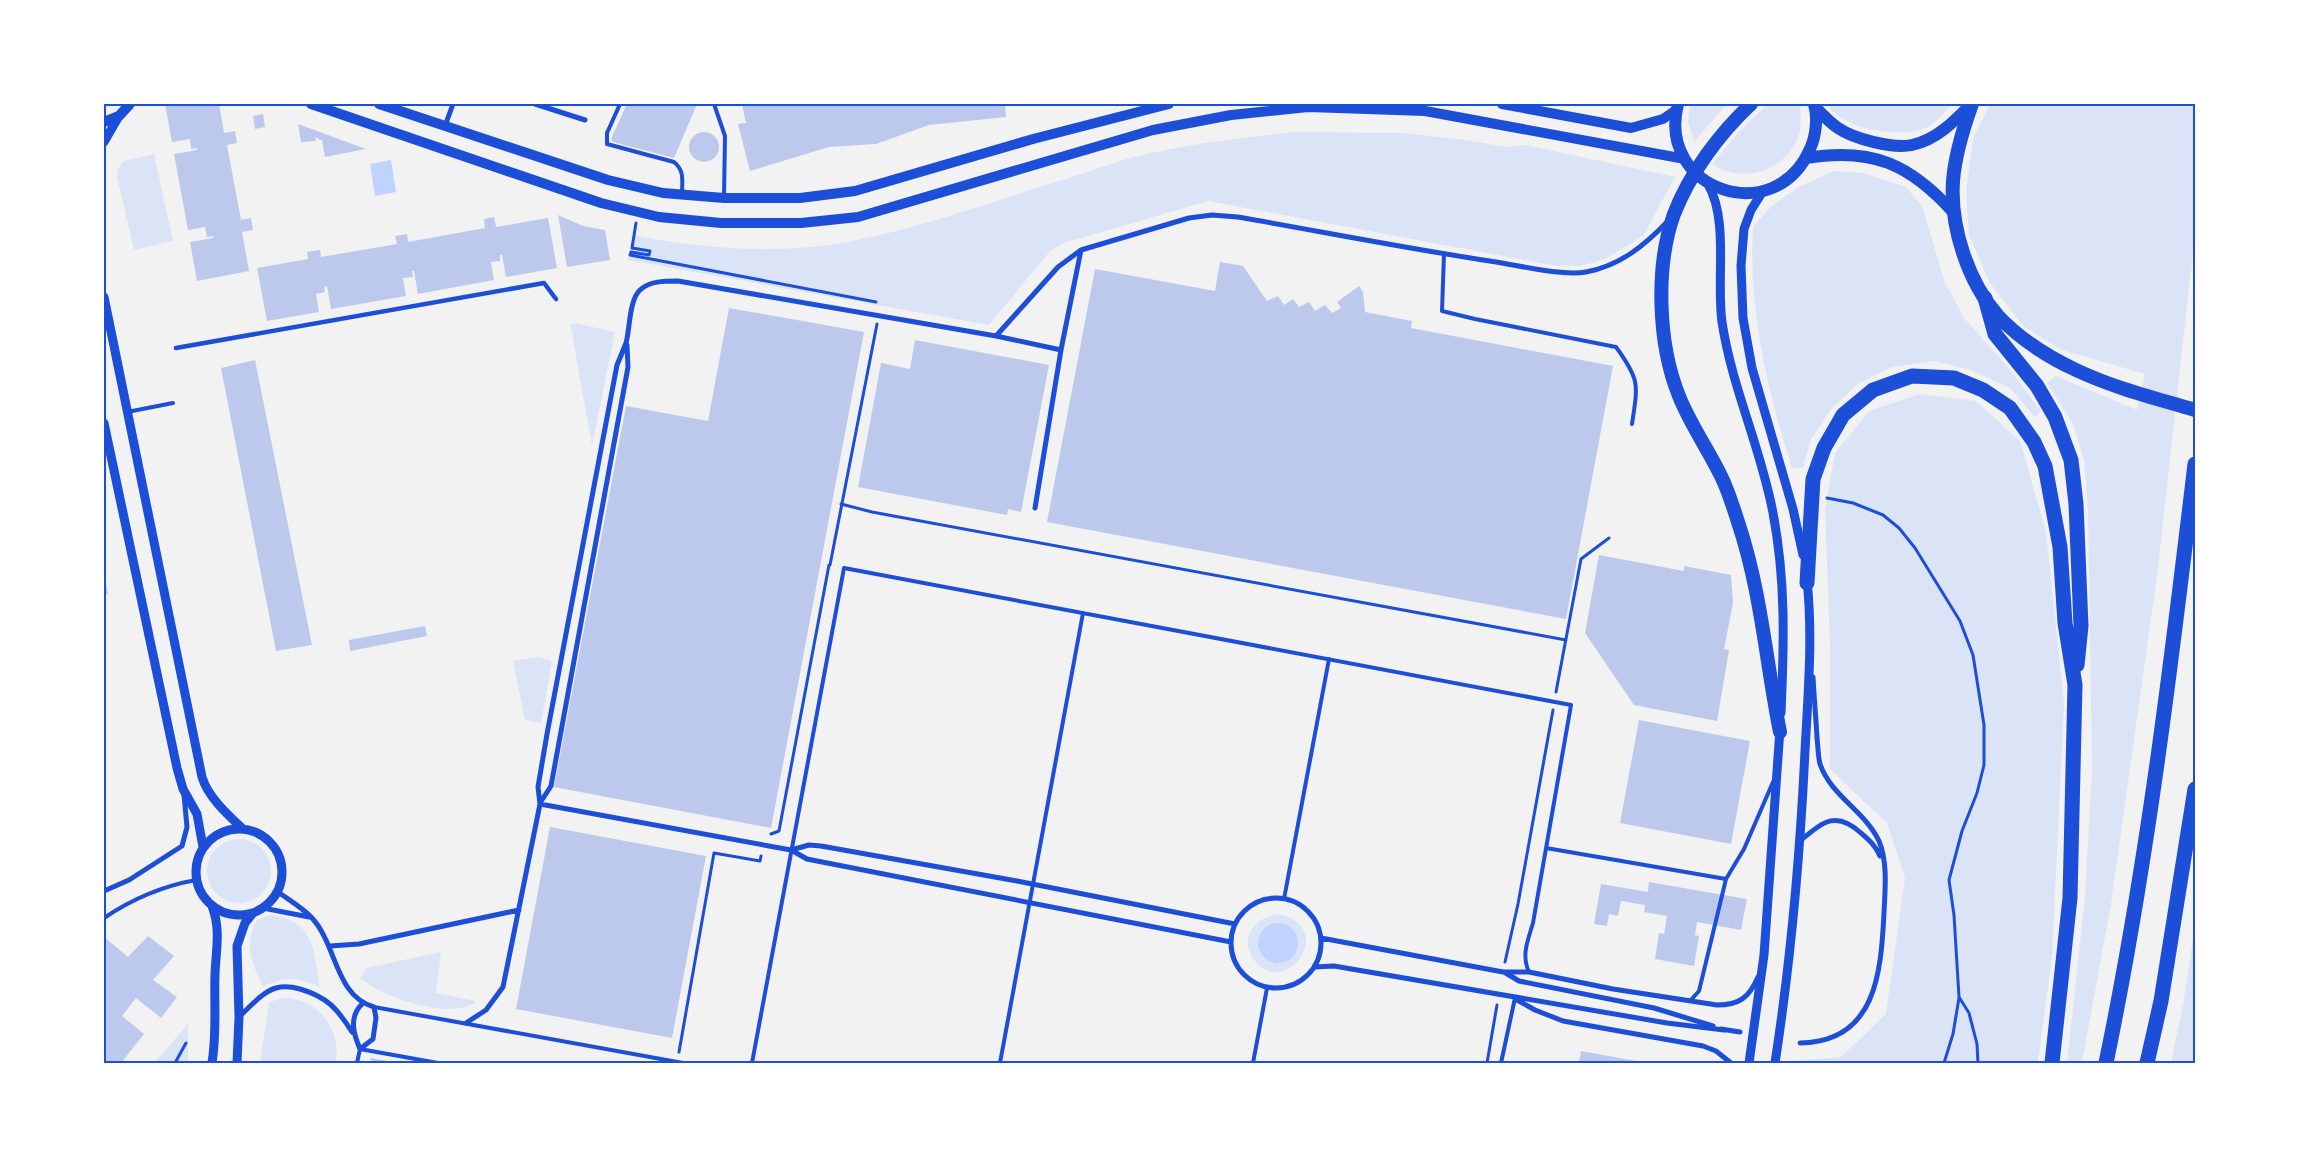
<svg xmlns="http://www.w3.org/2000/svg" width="2299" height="1167" font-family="Arial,sans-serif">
<rect width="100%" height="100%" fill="#f2f2f2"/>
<path fill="#dbe4f7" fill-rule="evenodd" d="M 1690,104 L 1727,104 L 1694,142 L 1688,121 Z
M 1768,104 L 1799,104 L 1800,106 C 1801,119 1802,132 1795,144 C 1779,173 1740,183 1712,164 L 1738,133 Z
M 1827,104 L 1951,104 C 1947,110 1939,119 1933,124 C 1908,141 1843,131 1827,104 Z
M 1990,104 L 2195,104 L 2195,233 L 2157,576 L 2111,904 L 2082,1063 L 2067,1063 L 2085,897 L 2092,769 L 2088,510 L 2084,460 L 2073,424 L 2047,383 L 2056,376 L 2137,410 L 2145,374 L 2062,350 L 2024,327 L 1990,283 L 1969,235 L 1966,191 L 1973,139 Z
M 1294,132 L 1404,133 L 1466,140 L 1506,147 L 1526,145 L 1675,177 L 1643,236 L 1607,258 L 1582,266 L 1551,265 L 1208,201 L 1064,243 L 1051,250 L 989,325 L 628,260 L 634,235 C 693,247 751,252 810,247 C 892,239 983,204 1062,180 C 1086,173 1110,163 1134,157 C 1187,144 1240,138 1294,132 Z
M 154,154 L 173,241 L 134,250 L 117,177 L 118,169 L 123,161 Z
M 1834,171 L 1863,173 L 1906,187 L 1922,206 L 1945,283 L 1965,319 L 2007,366 L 2041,411 L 2035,417 L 2010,388 L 1971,370 L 1934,361 L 1892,367 L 1859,383 L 1831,409 L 1810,441 L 1803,468 L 1792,468 C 1767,389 1748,309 1753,226 L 1771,207 L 1798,187 Z
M 574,323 L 615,332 L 592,446 L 571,328 L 571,324 Z
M 1920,394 L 1976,401 L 2020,441 L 2046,532 L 2064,704 L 2052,957 L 2038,1063 L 1791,1063 L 1791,1061 L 1841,1057 L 1886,1014 L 1905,877 L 1887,823 L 1830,769 L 1830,648 L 1825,510 L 1835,453 L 1869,411 Z
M 539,657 L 552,661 L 541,723 L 525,720 L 513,661 Z
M207 871a32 32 0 1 1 64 0a32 32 0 1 1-64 0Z
M 1279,914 C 1341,929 1281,1004 1252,957 C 1239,935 1258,916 1279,914 ZM 1297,939 L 1295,952 L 1273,962 L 1262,956 Z
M 270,915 C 315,920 314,951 320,988 C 301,977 283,976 263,987 C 252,965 243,943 257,920 Z
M 2195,924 L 2195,1062 L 2171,1063 L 2184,999 Z
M 441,952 L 436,993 L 475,1001 L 474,1004 C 468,1006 461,1008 455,1009 C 426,1010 383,997 360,978 L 366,968 Z
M 283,998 C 319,998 341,1029 336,1063 L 260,1063 L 269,1002 Z
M 188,1024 L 188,1063 L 154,1063 Z"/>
<path fill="#bfd3fe" d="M 391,160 L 396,192 L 375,196 L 370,164 Z
M1258 943a20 20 0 1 1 40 0a20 20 0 1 1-40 0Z"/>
<path fill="#bdc9ec" d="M 165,104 L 219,104 L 224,133 L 235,131 L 237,143 L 227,145 L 241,220 L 251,218 L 253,230 L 242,232 L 249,271 L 197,281 L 190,242 L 213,238 L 213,236 L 207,237 L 205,227 L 188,230 L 174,154 L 197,150 L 197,148 L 191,149 L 190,139 L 172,142 Z
M 627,104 L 697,104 L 674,158 L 613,142 L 611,139 Z
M 742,104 L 1005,104 L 1006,117 L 929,125 L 876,144 L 829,147 L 750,171 L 738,124 L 746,123 Z
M 263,114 L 265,127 L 255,129 L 253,116 Z
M 298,124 L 366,149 L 325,157 L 322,140 L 319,140 L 318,138 L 315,138 L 316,141 L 301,142 Z
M689 147a15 15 0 1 1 30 0a15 15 0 1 1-30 0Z
M 558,215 L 583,226 L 605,230 L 610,260 L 567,267 Z
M 494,217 L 496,227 L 548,218 L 557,268 L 506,277 L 502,255 L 500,255 L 500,261 L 491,262 L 494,280 L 418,294 L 414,271 L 412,271 L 413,277 L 403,278 L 406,296 L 331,309 L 327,286 L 324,287 L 325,292 L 316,294 L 319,312 L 267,321 L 257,268 L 308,259 L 307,252 L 320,250 L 321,257 L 397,244 L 395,236 L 407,234 L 408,242 L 485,228 L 484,219 Z
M 1220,262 L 1243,266 L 1267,301 L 1278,296 L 1284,305 L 1293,299 L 1299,307 L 1309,302 L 1315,311 L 1325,305 L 1332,313 L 1341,308 L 1337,302 L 1359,286 L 1363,292 L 1365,312 L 1412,321 L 1411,328 L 1613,366 L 1566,619 L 1047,522 L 1095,269 L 1215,291 Z
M 729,308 L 864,332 L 771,828 L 554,787 L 626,406 L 708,421 Z
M 915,340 L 1049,365 L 1021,512 L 1008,509 L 1007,515 L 858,487 L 881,363 L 910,369 Z
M 255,360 L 312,645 L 276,651 L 221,368 Z
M 1599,555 L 1684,571 L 1684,566 L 1731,575 L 1733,603 L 1724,649 L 1729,650 L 1717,721 L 1634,705 L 1585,633 Z
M 105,577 L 108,594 L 104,595 L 104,578 Z
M 425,626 L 427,636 L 350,651 L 349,640 Z
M 1639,720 L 1750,741 L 1731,844 L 1620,823 Z
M 550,827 L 706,856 L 672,1038 L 516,1009 Z
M 1649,882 L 1747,899 L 1741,930 L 1697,922 L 1695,935 L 1699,936 L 1694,966 L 1655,959 L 1659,933 L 1664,934 L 1667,916 L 1644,912 L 1645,905 L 1621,901 L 1618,916 L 1609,914 L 1607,926 L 1594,924 L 1601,884 L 1648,892 Z
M 148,936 L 174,956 L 153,980 L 177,997 L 161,1018 L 136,998 L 122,1016 L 144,1034 L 121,1063 L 104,1063 L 104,937 L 128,957 Z
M 1581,1051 L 1642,1062 L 1642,1063 L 1579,1063 Z
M 371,1058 L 393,1062 L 393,1063 L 370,1063 Z"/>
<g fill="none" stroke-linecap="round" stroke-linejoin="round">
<path stroke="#1d4ed8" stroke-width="3" d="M 636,223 L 632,248 L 650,251 L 649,255 L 631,252 L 630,255 L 876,302
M 1827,498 L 1853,503 L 1883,515 L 1899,528 L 1915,548 L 1960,621 L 1973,655 L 1984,725 L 1984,765 L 1977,793 L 1962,831 L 1949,880 L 1954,915 L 1959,997 L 1969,1013 L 1977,1044 L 1978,1063
M 841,504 L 872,512 L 1566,640
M 830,565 L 877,324
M 1556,692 L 1581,559 L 1609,538
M 771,834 L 779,831 L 829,565
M 1505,962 L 1518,904 L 1553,710
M 679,1052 L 714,853 L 760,861 L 761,856
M 175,1063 L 186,1043
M 1487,1063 L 1497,1005
M 1944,1063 L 1953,1034 L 1959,998"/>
<path stroke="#1d4ed8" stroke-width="4" d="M 620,104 L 607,133 L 607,144 L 674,162 C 685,171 682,181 682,194
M 714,104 L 725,136 L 724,196
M 1444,254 L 1442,311 L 1475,319 L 1616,347 C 1640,380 1638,384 1632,424
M 127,412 L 173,403
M 1546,848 L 1726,879 L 1744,849 L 1773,782
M 1284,899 L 1329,659
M 104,918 C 132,899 163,886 196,880
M 1690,1001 L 1699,991 L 1726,879
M 374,1007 L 683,1063
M 357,1063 L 360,1049 L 438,1063
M 752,1063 L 844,568 L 1571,705 L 1533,923 C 1528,940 1521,955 1529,972
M 1000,1063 L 1083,613
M 1253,1063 L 1267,988
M 1501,1063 L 1515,998"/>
<path stroke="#1d4ed8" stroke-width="4.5" d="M 176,348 L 544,283 L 556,299"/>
<path stroke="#1d4ed8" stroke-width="5" d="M 535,104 L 585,120
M 445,126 L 453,104
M 996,336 L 1058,267 L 1081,250 L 1189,218 L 1212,215 L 1238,217 C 1324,232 1410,249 1496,262 C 1521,266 1562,276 1586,272 C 1620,266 1645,245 1668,221
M 1035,508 L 1061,350 L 1081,250
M 540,803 L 551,786 L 628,367 L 627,345
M 540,804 L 791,850 L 807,859 L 817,861 L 1231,942
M 1801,840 C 1823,822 1836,810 1861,833 C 1869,840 1876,846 1880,856
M 791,850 L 809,845 L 821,846 L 1017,881 L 1235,924
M 104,891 L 129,880 L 182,846 L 187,827 L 184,795
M 278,892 C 289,900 303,908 312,918 C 337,945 335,996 374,1007 L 376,1018 L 373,1039 L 360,1049 C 353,1033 349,1017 362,1004
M1231 943a45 45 0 1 1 90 0a45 45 0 1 1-90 0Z
M 263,908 L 309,917
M 1321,938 L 1503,972 L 1529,972 L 1613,989 L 1717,1005 C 1739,1005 1749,998 1758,977
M 330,946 L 359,944 L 519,910
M 1315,967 L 1334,966 L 1667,1023 L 1724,1030
M 1504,972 L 1519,981 L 1654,1008 L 1713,1026
M 1517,1000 L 1535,1010 L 1563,1021 L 1703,1046 L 1716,1051 L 1731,1063
M 239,1017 C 250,1007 262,992 276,988 C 283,986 293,987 300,989 C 327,997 337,1008 352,1032
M 466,1023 L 486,1010 L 503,987 L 540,804 L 538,787 L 547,734 L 617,365 C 620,358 623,351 626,343 C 630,329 629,300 640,290 C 649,281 665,281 678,281 L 996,336 L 1061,350
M 1721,1029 L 1740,1032
M 1800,1043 C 1876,1042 1881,973 1884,913 C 1885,890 1888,863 1879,841 C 1865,811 1831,796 1820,764 C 1818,756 1818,746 1817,738 C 1816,718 1814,697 1813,677"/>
<path stroke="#1d4ed8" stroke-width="9" d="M 104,142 L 119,116
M 1708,184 C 1729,221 1716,279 1722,322 C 1732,388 1761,448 1773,513 C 1786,581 1784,644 1781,713
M 1763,191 L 1751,210 L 1744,229 L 1741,266 L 1743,318 L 1752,368 L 1793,509 L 1803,555
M 104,297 L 202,777 C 208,797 227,814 243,829
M 104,423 L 177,768 L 183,789 L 197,814 L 203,847
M196 872a43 43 0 1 1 86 0a43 43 0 1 1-86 0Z
M 212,906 C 221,929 216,950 215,974 C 214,1005 217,1033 212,1063
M 237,1063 L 239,1017 L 237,946 L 245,923 L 253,913
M 1749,1063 L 1764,955 L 1780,729
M 1775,1063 C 1791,959 1800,856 1805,751 C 1808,694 1813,637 1807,580"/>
<path stroke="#1d4ed8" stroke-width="10" d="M 311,104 L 601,203 L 659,217 L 721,223 L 801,223 L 858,217 L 1153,130 L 1231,115 L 1308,107 L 1425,111 L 1685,159
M 379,104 L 608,180 L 663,193 L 724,198 L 800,198 L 855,191 L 1033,139 L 1169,104
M 1502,104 L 1631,128 L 1663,119 L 1676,110
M 104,122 L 119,116 L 130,104"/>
<path stroke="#1d4ed8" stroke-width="12" d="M 1678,104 C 1656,190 1775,230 1810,149 C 1816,136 1818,118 1814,104
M 1815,107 C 1822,114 1829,122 1838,128 C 1854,139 1893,149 1912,145 C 1936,140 1955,121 1971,104
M 1806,158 C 1872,147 1910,164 1954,213"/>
<path stroke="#1d4ed8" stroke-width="14" d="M 1751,104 C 1719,134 1690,173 1674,214 C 1655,267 1658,344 1679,396 C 1690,424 1708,449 1721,476 C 1728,490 1733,506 1738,522 C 1761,590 1766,662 1780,732
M 1972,104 C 1963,129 1955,155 1953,181 C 1950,227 1968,282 1998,316 C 2019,338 2048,357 2076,370 C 2114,388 2155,398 2195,410"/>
<path stroke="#1d4ed8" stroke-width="15" d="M 1985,298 L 1995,334 L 2037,386 L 2055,417 L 2071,460 L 2076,504 L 2081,626 L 2077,665
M 1807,583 L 1813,479 L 1824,448 L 1843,415 L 1873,390 L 1912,376 L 1954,378 L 1983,390 L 2010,408 L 2034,442 L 2045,466 L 2060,547 L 2065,623 L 2075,685 L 2070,898 L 2052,1063
M 2106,1063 C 2147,865 2171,665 2195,464
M 2147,1063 L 2161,1001 L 2195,789"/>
</g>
<rect width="2299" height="1167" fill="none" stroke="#ffffff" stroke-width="210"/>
<rect x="105" y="105" width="2089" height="957" fill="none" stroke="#1d4ed8" stroke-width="2"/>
</svg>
